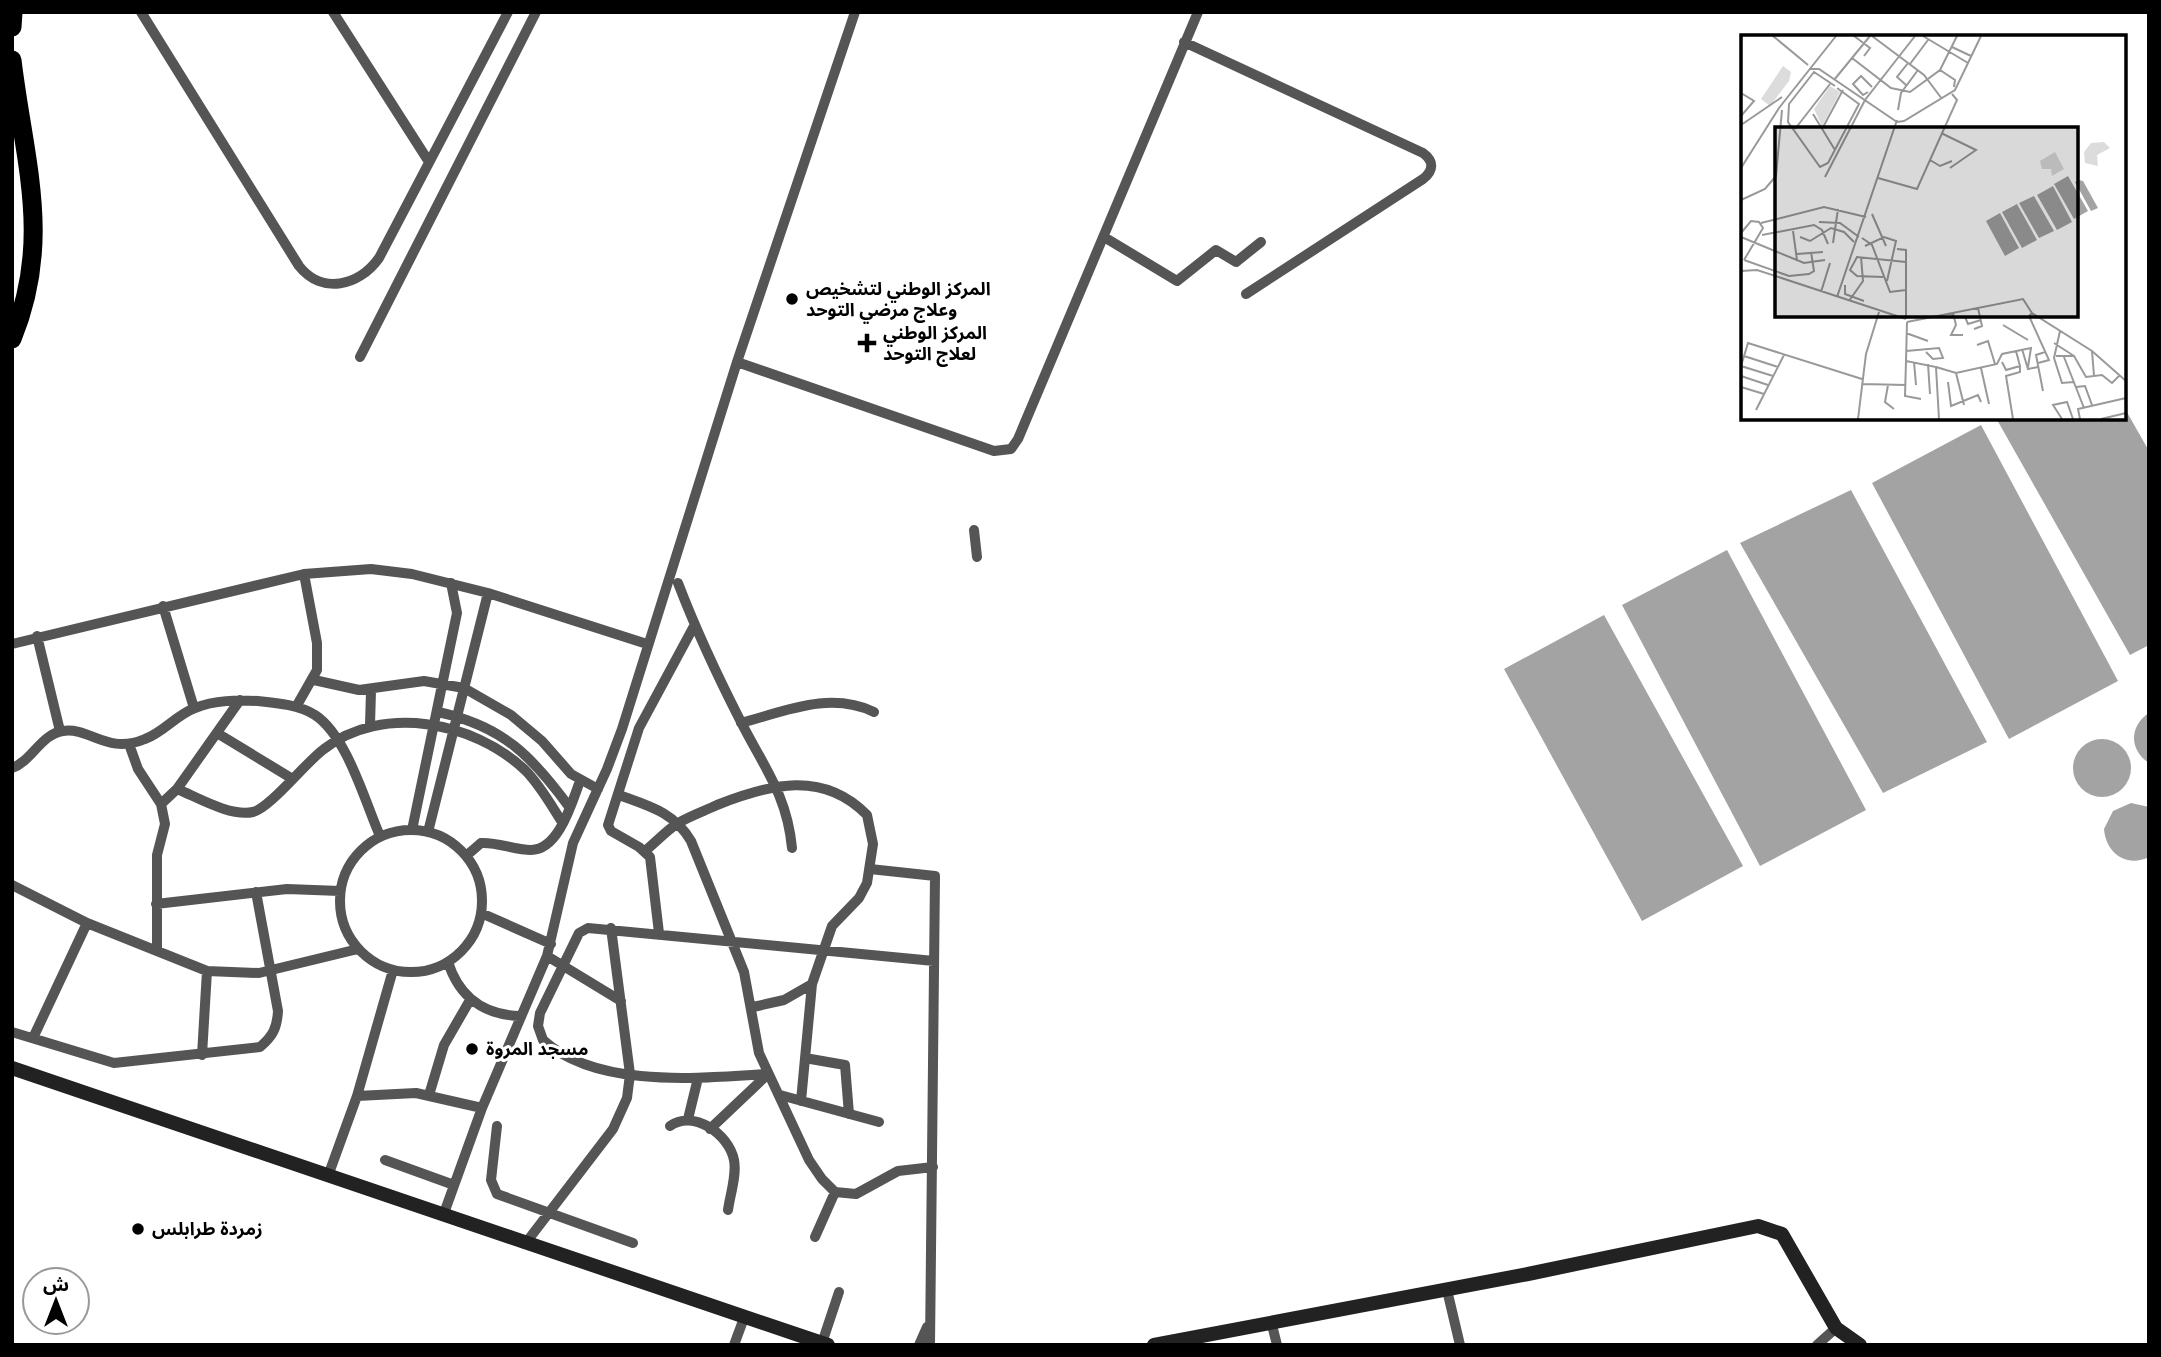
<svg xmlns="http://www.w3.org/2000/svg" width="2161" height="1357" font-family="Overpass,'Noto Sans Arabic',sans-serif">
<rect width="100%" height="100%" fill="#fff"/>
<path fill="#a3a3a3" d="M 2124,407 L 2149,451 L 2149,645 L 2130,655 L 1996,418 L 2124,418 Z
M 1981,425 L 2118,681 L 2009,739 L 1872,483 Z
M 1851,490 L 1987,742 L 1883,793 L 1740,543 Z
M 1727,550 L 1866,810 L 1760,866 L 1622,605 Z
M 1604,615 L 1743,866 L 1642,921 L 1504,669 Z
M 2149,713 L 2149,763 C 2129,750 2129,726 2149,713 Z
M2073 768a29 29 0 1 1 58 0a29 29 0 1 1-58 0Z
M 2131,803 L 2149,807 L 2149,857 C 2126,868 2106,853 2104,829 L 2113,811 Z"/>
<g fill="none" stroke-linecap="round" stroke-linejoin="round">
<path stroke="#555" stroke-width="10" d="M 141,12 L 299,266 C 322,295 359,286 379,258 L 508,12
M 333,12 L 429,162
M 1184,42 L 1423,153 C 1434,161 1434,170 1423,179 L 1246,294
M 1104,237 L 1177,281 L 1216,250 L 1236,262 L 1261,242
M 360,357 L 536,12
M 737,362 L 994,451 L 1011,449 L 1018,439 L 1198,12
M 974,530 L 977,557
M 678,583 C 696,630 717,675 740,720 C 763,766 787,794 792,848
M 163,606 L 194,708
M 37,636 L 60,731
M 12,644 L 304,574 L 371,569 L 412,574 L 488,593 L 647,644
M 314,680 L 359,690 L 424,681 L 464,688 L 511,715 L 542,741 L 571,774 L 598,789
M 296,707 L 317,670 L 317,643 L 304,574
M 438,712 C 503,726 532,756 570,808
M 741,723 C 786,711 830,691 874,712
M 370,725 L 371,691
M 217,733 L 291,778
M 129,744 L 138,769 L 161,804 L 165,824 L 157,855 L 157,950
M 12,768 C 32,761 41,734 63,731 C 90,727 107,755 145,739 C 164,732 176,715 195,708 C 215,700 237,700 258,701 C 277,703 299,705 315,715 C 347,736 365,802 380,836
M 177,789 C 197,797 230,817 253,812 C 270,808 306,762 324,749 C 382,704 473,721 525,770 C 540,785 551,805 562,822
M 619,795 C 649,806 674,812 691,841 L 744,972 L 759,1053 L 809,1160 L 822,1179 L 835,1192 L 856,1194 L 898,1171 L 933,1167
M 161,804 L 177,789 L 240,700
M340 901a71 71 0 1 1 142 0a71 71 0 1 1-142 0Z
M 412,830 L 457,613 L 451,583
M 428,832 L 488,593
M 645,851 C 656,842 666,831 678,823 C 690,816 704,811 717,805 C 770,784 823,770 867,815 L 873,844 L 867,883 L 859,898 L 832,926 L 812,984 L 801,1101
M 466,856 L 481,843 C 498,842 514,850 531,850 C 559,850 572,802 580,781
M 870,869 L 935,876 L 930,1345
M 12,885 L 87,923 L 207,971 L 259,973 L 358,949
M 156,904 L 287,889 L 340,891
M 481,913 L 551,944
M 659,933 L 650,857 L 639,847 L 611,831 L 608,825 L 639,728 L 694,626
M 547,956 L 621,1001
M 448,962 C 459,997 484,1015 520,1016
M 753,1007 L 784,1000 L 812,984
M 12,1032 L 114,1063 L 260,1047 C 273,1036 277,1028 278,1011 L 256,892
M 33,1038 L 87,923
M 202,1055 L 207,971
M 805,1058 L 845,1065 L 849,1114
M 768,1074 C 700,1078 597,1089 543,1040 L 538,1026 L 540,1013 L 579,933 L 588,928 L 934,961
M 429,1095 L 444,1045 L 470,1000
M 780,1095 L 879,1122
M 357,1096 L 416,1093 L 482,1108
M 688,1119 L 698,1078
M 497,1126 L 491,1180 L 497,1194 L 633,1243
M 670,1126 C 693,1109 729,1134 734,1160 C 737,1175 730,1195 728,1210
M 710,1129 L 768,1074
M 385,1160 L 454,1185
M 328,1176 L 357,1096 L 393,970
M 443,1216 L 482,1108 L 547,956 L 573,843 L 607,769 L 622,729 L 737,362 L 855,12
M 815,1237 L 835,1192
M 525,1244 L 613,1129 L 627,1098 L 630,1074 L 611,928
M 1447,1290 L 1460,1345
M 1272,1325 L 1277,1345
M 822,1343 L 839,1292
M 734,1345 L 744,1318
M 919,1345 L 927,1327
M 1817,1345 L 1836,1328"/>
<path stroke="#222" stroke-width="14" d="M 12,1068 L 828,1345
M 1154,1345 L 1528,1274 L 1758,1226 L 1782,1234 L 1836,1328 L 1860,1345"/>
<path stroke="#000" stroke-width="19" d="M 12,27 L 13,12
M 12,60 C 24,161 53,239 12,339"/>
</g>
<g fill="#000" stroke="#fff" stroke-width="2.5">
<circle cx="792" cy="299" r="7"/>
<path d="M863.5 332.5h7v7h7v7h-7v7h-7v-7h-7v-7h7z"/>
<circle cx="472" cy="1049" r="7"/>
<circle cx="138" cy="1229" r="7"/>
</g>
<g text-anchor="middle" stroke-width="6" stroke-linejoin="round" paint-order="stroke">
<g font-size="18" font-weight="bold" fill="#000" stroke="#fff" text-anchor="start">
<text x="806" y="295">المركز الوطني لتشخيص<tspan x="806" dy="21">وعلاج مرضي التوحد</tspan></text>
<text x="883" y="339">المركز الوطني<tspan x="883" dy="21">لعلاج التوحد</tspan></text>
<text x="486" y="1055">مسجد المروة</text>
<text x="152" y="1235">زمردة طرابلس</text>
</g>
</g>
<g transform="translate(1741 35)">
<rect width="385" height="385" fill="#fff"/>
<path d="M 42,31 L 50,37 L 48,46 L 29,71 L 20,64 ZM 89,51 L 99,57 L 81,91 L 73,74 ZM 363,107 L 369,113 L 356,120 L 357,131 L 344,128 L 343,117 L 350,108 ZM 314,117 L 323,134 L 311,141 L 310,134 L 301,134 L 299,126 Z" fill="#dcdcdc"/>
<path d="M 327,141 L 347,176 L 333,184 L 313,149 ZM 338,145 L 342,146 L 357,173 L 350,176 L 334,147 ZM 312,151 L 331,187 L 316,195 L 296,160 ZM 293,161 L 313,196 L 298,203 L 278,168 ZM 276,169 L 296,205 L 281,213 L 261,177 ZM 259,178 L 278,213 L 264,221 L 245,186 Z" fill="#a3a3a3"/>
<path fill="none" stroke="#999" stroke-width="2" d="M 32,1 L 67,30M 113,1 L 129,13 L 123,21M 131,1 L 183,40 L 201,64M 182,1 L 227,28M 211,12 L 230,21M 111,23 L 150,53 L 169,57 L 199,35 L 216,1M 169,29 L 187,5M 68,34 L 78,34 L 156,87 L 163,86 L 214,55 L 240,1M 199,35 L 214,45 L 213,52M 93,45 L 129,1M 165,50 L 156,42 L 167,28M 94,51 L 73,37 L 48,69 L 47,87 L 79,132 L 87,128 L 118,69 L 96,53M 127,57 L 122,60 L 112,49 L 120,41 L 131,52M 0,58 L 13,66 L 0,81M 157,75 L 160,58 L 177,35M 72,79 L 94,115M 0,90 L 41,62M 54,94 L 89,49M 81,94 L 102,55M 200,98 L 235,115 L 209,133M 189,125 L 199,131 L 211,126M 0,133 L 38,73 L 95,1M 84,142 L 124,65 L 174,1M 137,143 L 176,154 L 216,65 L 211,59M 0,165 L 24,154 L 35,141 L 41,75M 131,179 L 145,211M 78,187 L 99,188 L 118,202M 20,188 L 83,172 L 125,182M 52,196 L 56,225M 0,198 L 10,186 L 18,187 L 22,193 L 3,225M 21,200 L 73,190 L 81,195 L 87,209M 0,202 L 63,228 L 84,225M 59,202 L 69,206 L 90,193 L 103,197 L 113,207M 121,203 L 131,210 L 149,257 L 165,255M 92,208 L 97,174M 124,211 L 143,202 L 155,206 L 146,246M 156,214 L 165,215 L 165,284M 56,219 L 82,217M 3,225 L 48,241 L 68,239 L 73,236 L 70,217M 0,236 L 16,235 L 165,284M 142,242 L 116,241 L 109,235 L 116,222 L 165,227M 104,250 L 104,259 L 123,266M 80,257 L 89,228M 96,262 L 156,85M 108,266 L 122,246 L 120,222M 212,278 L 215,290 L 210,300 L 222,300M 291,278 L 288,281 L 308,325 L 297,328M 224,282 L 227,289 L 240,285M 166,287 L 282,264 L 291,278 L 351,316 L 385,346M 166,287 L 165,326 L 195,332 L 198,384M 262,290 L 287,305M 233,294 L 241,291 L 237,273M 319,296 L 313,323 L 321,348 L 333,347M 165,298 L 187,306M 313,308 L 333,321M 236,310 L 247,306 L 254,329M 281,314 L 287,334 L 297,332M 165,316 L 198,313 L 202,323 L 192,324 L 185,317M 351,316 L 353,341M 3,321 L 37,332M 315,321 L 333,321 L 345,342 L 361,340 L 371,348 L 379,340M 323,322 L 343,373M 165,326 L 164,361 L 180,364M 173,327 L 175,350M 261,327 L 265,335 L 279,331 L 275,316M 187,329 L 189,359M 0,331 L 7,308 L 121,344M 0,331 L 32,341M 195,332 L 215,338 L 256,329 L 261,319 L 290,313 L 287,332M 240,333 L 248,369M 215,338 L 223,370M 0,341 L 27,350M 207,347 L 210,371 L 237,360 L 240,367M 121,349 L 165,350M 147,350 L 144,367 L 153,374M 0,352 L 23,359M 335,352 L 344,351 L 351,370M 302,356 L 295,320 L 304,317M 15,375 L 43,320M 117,384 L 125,319 L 138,277M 272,384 L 265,341 L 279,337 L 279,331M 321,384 L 312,370 L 326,367 L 332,384M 339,384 L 337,374 L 385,363M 360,384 L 385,378"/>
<path fill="#000" fill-opacity="0.15" stroke="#000" stroke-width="3.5" d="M 34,92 L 337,92 L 337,282 L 34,282 Z"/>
<rect width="385" height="385" fill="none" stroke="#000" stroke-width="3.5"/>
</g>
<rect width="2161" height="1357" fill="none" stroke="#000000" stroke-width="28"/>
<g transform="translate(56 1301)"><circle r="33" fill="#ffffff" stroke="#999999" stroke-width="2"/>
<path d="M0-5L12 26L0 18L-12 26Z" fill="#000000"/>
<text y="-10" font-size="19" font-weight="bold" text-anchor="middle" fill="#000000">ش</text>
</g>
</svg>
